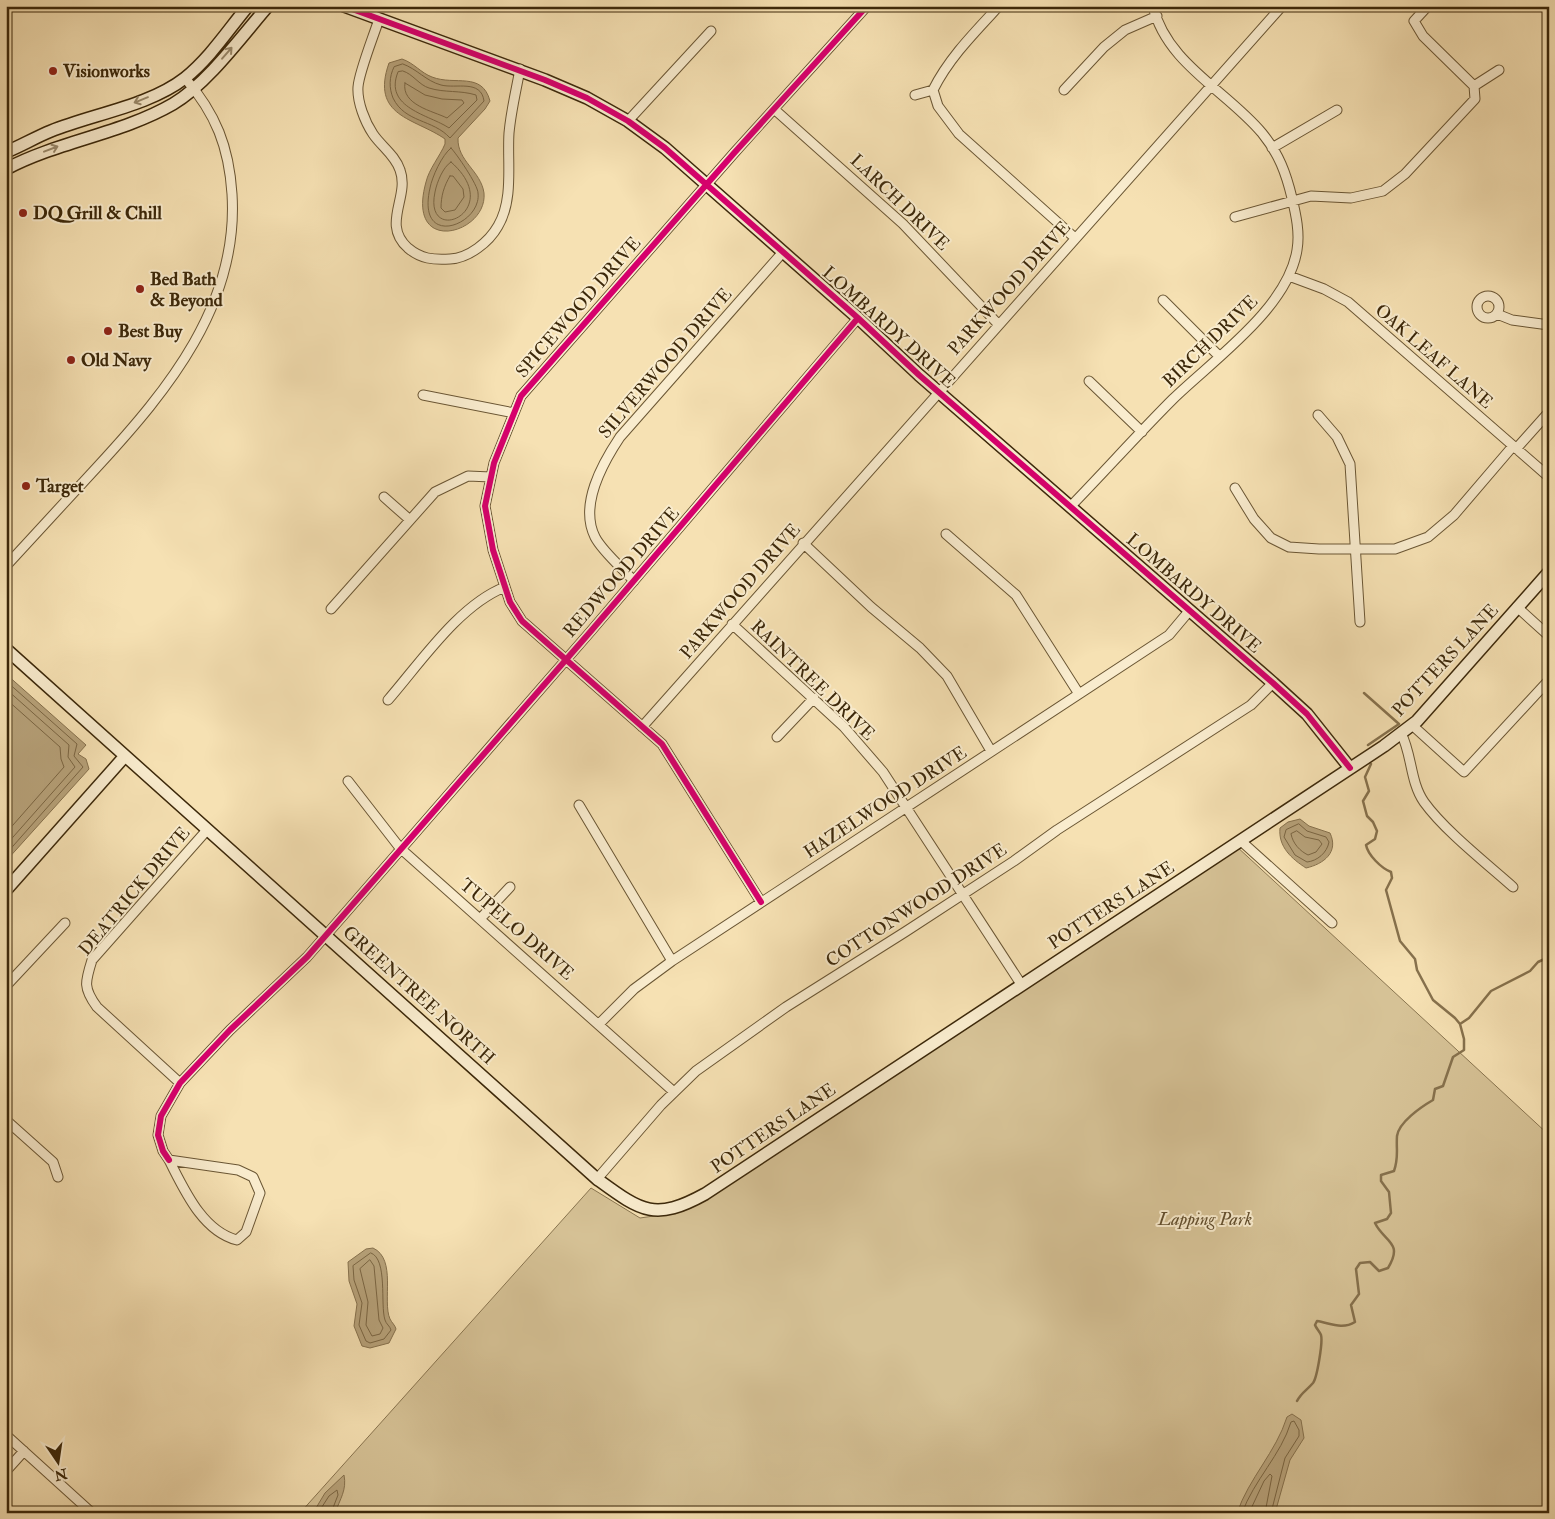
<svg xmlns="http://www.w3.org/2000/svg" width="1555" height="1519" font-family="'IM FELL Double Pica',serif">
<rect width="100%" height="100%" fill="#f6e1b3"/>
<filter id="stains"><feTurbulence type="fractalNoise" baseFrequency=".004" numOctaves="4"/><feColorMatrix values="0 0 0 0 .2 0 0 0 0 .09 0 0 0 0 .02 0 0 0 .5 -.17"/></filter>
<radialGradient id="worn" r=".72"><stop offset=".6" stop-color="#630" stop-opacity="0"/><stop offset="1" stop-color="#630" stop-opacity=".3"/></radialGradient>
<path fill="#d6c296" stroke="#897550" d="M 1235,845 L 1549,1135 L 1549,1513 L 300,1513 L 591,1188 L 640,1218 L 674,1213 Z"/>
<path fill="#b7a27a" stroke="#86714d" d="M 402,59 C 414,63 421,73 432,77 C 455,86 482,71 490,101 L 485,109 L 458,138 C 457,161 481,171 484,193 C 488,234 405,257 426,182 C 429,169 440,156 445,144 L 445,139 C 415,118 370,117 389,63 Z
M 6,674 L 86,745 L 78,754 L 86,759 L 89,769 L 6,861 Z
M 1300,819 L 1309,826 L 1330,833 C 1339,852 1324,864 1306,868 C 1292,859 1278,847 1280,828 L 1288,822 Z
M 373,1248 C 397,1259 382,1301 390,1319 C 392,1323 395,1325 396,1329 L 389,1343 L 370,1348 L 362,1346 L 354,1326 L 357,1304 L 349,1281 L 348,1262 L 366,1249 Z
M 1292,1414 L 1301,1420 L 1304,1438 L 1290,1460 L 1275,1513 L 1237,1513 C 1249,1478 1276,1452 1287,1417 Z
M 344,1475 C 347,1490 340,1499 335,1513 L 313,1513 L 325,1493 Z"/>
<g fill="none" stroke-linecap="round" stroke-linejoin="round">
<path stroke="#7a6542" stroke-width="1" d="M 403,64 C 417,69 426,81 441,85 C 456,89 481,79 484,101 L 450,138 C 433,119 405,123 393,98 C 389,88 389,77 394,67 Z
M 403,71 C 413,74 419,85 429,88 C 445,93 460,90 476,95 L 477,100 L 449,128 C 430,115 383,108 398,72 Z
M 405,83 L 425,95 L 442,99 L 462,100 L 464,103 L 447,118 C 433,111 401,105 405,83 Z
M 451,148 C 456,153 478,185 478,193 C 482,225 416,250 430,188 C 432,177 442,155 451,148 Z
M 451,162 C 507,211 423,248 435,192 C 437,182 443,167 451,162 Z
M 450,176 L 453,176 L 463,189 L 464,197 L 455,210 L 445,212 L 441,208 C 441,196 444,186 450,176 Z
M 6,681 L 77,744 L 74,756 L 83,767 L 6,854
M 6,689 L 69,745 L 68,757 L 75,767 L 6,845
M 6,699 L 60,747 L 61,759 L 64,767 L 6,833
M 1299,824 L 1307,831 L 1326,837 L 1329,842 C 1327,853 1317,861 1307,862 L 1295,855 L 1284,837 L 1286,830 Z
M 1297,831 L 1305,837 L 1319,840 L 1322,844 L 1316,852 L 1308,855 C 1300,851 1293,844 1291,834 Z
M 371,1253 C 388,1259 380,1305 385,1320 C 386,1324 390,1326 391,1330 L 384,1339 L 370,1343 L 366,1341 L 359,1325 L 362,1303 L 354,1280 L 353,1266 Z
M 370,1260 L 374,1266 L 379,1320 L 383,1328 L 380,1334 L 372,1336 L 366,1325 L 368,1302 L 360,1269 Z
M 318,1513 L 329,1496 L 337,1490 L 338,1495 L 331,1513
M 1242,1513 C 1254,1480 1281,1455 1291,1422 L 1294,1421 L 1299,1430 L 1299,1436 L 1285,1458 L 1271,1513
M 1249,1513 L 1264,1481 L 1270,1474 L 1272,1476 L 1265,1513"/>
<path stroke="#86714d" stroke-width="2.5" d="M 1364,693 L 1399,724 L 1368,745
M 1460,1024 L 1469,1018 L 1491,991 L 1530,971 L 1538,962 L 1549,957
M 1297,1401 C 1301,1393 1307,1390 1313,1383 C 1317,1378 1323,1342 1321,1335 C 1320,1332 1316,1328 1315,1325 L 1317,1321 C 1330,1323 1342,1330 1355,1322 L 1351,1305 L 1359,1294 L 1356,1269 L 1360,1263 L 1370,1262 L 1379,1271 L 1388,1268 C 1404,1242 1384,1242 1375,1223 L 1387,1219 L 1391,1213 L 1389,1192 L 1381,1181 L 1381,1175 L 1394,1171 C 1399,1157 1396,1150 1397,1136 C 1399,1122 1421,1107 1433,1100 L 1435,1089 L 1443,1086 L 1453,1057 L 1464,1050 L 1464,1039 L 1460,1024 L 1455,1018 L 1433,1000 L 1417,970 L 1415,959 L 1400,941 L 1386,890 L 1392,878 L 1391,872 C 1381,868 1368,855 1366,845 L 1375,839 L 1377,831 L 1373,822 L 1367,816 L 1363,801 L 1369,791 L 1365,777 L 1371,764"/>
<defs>
<path id="street" d="M 999,6 C 974,33 949,58 933,90 L 938,106 L 959,134 L 1075,238
M 379,19 C 374,35 359,72 358,87 C 357,102 365,122 373,134 C 381,146 395,155 400,170 C 410,197 381,224 408,248 C 421,259 433,260 450,259 C 469,258 489,242 498,226 C 514,199 507,162 509,133 C 511,111 516,91 520,69
M 1474,86 L 1499,70
M 1064,90 L 1104,47 L 1125,30 L 1157,16
M 915,95 L 933,90
M 774,109 L 903,224 L 998,324
M 628,121 L 711,31
M 1272,148 L 1337,110
M 1235,217 L 1311,196 L 1351,198 L 1383,191 L 1405,174 L 1475,99 L 1474,86 L 1423,36 L 1414,21 L 1426,8
M 1289,276 L 1324,289 L 1348,302 L 1549,477
M1477 307a11 11 0 1 1 22 0a11 11 0 1 1-22 0Z
M 1163,300 L 1219,356
M 1497,314 L 1512,320 L 1549,325
M 1089,381 L 1142,432
M 423,395 L 514,413
M 1318,415 L 1337,437 L 1350,464 L 1360,622
M 1516,449 L 1549,412
M 1235,488 L 1254,519 L 1271,538 L 1289,547 L 1319,549 L 1395,549 L 1428,537 L 1454,515 L 1513,446
M 384,497 L 410,520
M 1071,506 C 1105,471 1138,434 1173,399 C 1213,360 1288,308 1297,250 C 1300,233 1296,215 1292,198 C 1286,173 1279,154 1262,133 C 1227,91 1166,63 1153,6
M 946,534 L 1016,595 L 1079,694
M 803,543 L 871,607 L 920,648 L 947,676 L 991,751
M 6,566 C 37,532 68,499 99,465 C 168,390 239,304 232,194 C 229,147 216,114 185,78
M 634,581 C 623,569 602,551 595,537 C 579,505 602,464 620,437 L 783,252
M 1517,607 L 1549,636
M 331,609 L 435,492 L 468,476 L 491,477
M 732,624 L 844,727 L 883,772 L 1021,984
M 388,700 C 421,662 459,605 505,587
M 1412,725 L 1464,772 L 1549,680
M 642,727 L 1282,6
M 1401,733 C 1412,754 1410,782 1424,802 C 1444,830 1486,863 1513,887
M 777,737 L 814,698
M 348,781 L 400,848 L 674,1092
M 579,805 L 672,961
M 1241,841 L 1332,923
M 761,902 L 662,744 L 522,621 L 510,602 L 493,550 L 485,506 L 494,463 L 521,396 L 735,152 L 867,6
M 480,919 L 510,887
M 6,986 L 65,923
M 599,1024 L 634,989 L 672,961 L 1169,635 L 1190,610
M 180,1083 L 97,1007 C 83,988 85,982 92,960 L 207,830
M 6,1120 L 53,1162 L 58,1177
M 169,1160 L 163,1151 L 158,1135 L 161,1116 L 180,1083 L 230,1030 L 307,957 L 591,631 L 858,318
M 169,1160 L 238,1170 L 253,1177 L 260,1193 L 246,1232 L 237,1240 C 202,1231 184,1189 169,1160 Z
M 597,1179 L 661,1105 L 696,1071 L 786,1007 L 905,932 L 1014,861 L 1057,830 L 1251,705 L 1273,683
M 6,1435 L 92,1513
M 6,1471 L 24,1451"/>
<path id="secondary" d="M 344,6 L 545,80 L 587,98 L 628,121 L 665,148 L 858,318 L 919,375 L 1273,683 L 1307,714 L 1350,768
M 6,152 C 21,146 36,137 51,131 C 93,114 149,106 185,78 C 210,58 228,30 248,6
M 6,169 C 59,141 121,134 173,104 C 207,84 242,36 268,6
M 6,649 L 597,1179 C 641,1211 654,1222 705,1194 L 1384,746 L 1417,721 L 1549,572
M 6,890 L 125,756"/>
</defs>
<use href="#street" stroke="#6a5634" stroke-width="11"/>
<use href="#secondary" stroke="#3c280a" stroke-width="14"/>
<use href="#street" stroke="#f9ecce" stroke-width="9"/>
<use href="#secondary" stroke="#f9ecce" stroke-width="11"/>
<defs>
<path id="cycleway" d="M 344,6 L 545,80 L 587,98 L 628,121 L 665,148 L 858,318 L 919,375 L 1273,683 L 1307,714 L 1350,768
M 761,902 L 662,744 L 522,621 L 510,602 L 493,550 L 485,506 L 494,463 L 521,396 L 735,152 L 867,6
M 169,1160 L 163,1151 L 158,1135 L 161,1116 L 180,1083 L 230,1030 L 307,957 L 591,631 L 858,318"/>
</defs>
<use href="#cycleway" stroke="#f9ecce" stroke-width="9"/>
<use href="#cycleway" stroke="#d6006c" stroke-width="6"/>
</g>
<defs><path id="oneway-shaft" d="M-6 0H5M1.5-3L5.5 0L1.5 3" fill="none" stroke-width="1.6" stroke-linecap="round" stroke-linejoin="round" transform="scale(1.25)"/></defs>
<g stroke="#9a8a6c">
<use href="#oneway-shaft" transform="translate(227 53) rotate(-49)"/>
<use href="#oneway-shaft" transform="translate(141 100) rotate(158)"/>
<use href="#oneway-shaft" transform="translate(51 149) rotate(-21)"/>
</g>
<g fill="#8f2418" stroke="#f9ecce" stroke-width="2">
<circle cx="53" cy="71" r="5"/>
<circle cx="23" cy="213" r="5"/>
<circle cx="140" cy="289" r="5"/>
<circle cx="108" cy="331" r="5"/>
<circle cx="71" cy="360" r="5"/>
<circle cx="26" cy="486" r="5"/>
</g>
<g text-anchor="middle" stroke-width="4" stroke-linejoin="round" paint-order="stroke">
<g font-size="18" font-weight="bold" fill="#3c280a" stroke="#f9ecce" text-anchor="start">
<text x="63" y="77">Visionworks</text>
<text x="33" y="219">DQ Grill &amp; Chill</text>
<text x="150" y="285">Bed Bath<tspan x="150" dy="21">&amp; Beyond</tspan></text>
<text x="118" y="337">Best Buy</text>
<text x="81" y="366">Old Navy</text>
<text x="36" y="492">Target</text>
</g>
<g font-size="18" fill="#3c280a" stroke="#f9ecce">
<text transform="translate(900 202) rotate(44)" y="6">LARCH DRIVE</text>
<text transform="translate(1009 288) rotate(-48)" y="6">PARKWOOD DRIVE</text>
<text transform="translate(578 307) rotate(-49)" y="6">SPICEWOOD DRIVE</text>
<text transform="translate(889 327) rotate(42)" y="6">LOMBARDY DRIVE</text>
<text transform="translate(1210 341) rotate(-44)" y="6">BIRCH DRIVE</text>
<text transform="translate(1434 356) rotate(41)" y="6">OAK LEAF LANE</text>
<text transform="translate(665 363) rotate(-49)" y="6">SILVERWOOD DRIVE</text>
<text transform="translate(621 572) rotate(-49)" y="6">REDWOOD DRIVE</text>
<text transform="translate(740 591) rotate(-49)" y="6">PARKWOOD DRIVE</text>
<text transform="translate(1194 593) rotate(41)" y="6">LOMBARDY DRIVE</text>
<text transform="translate(1445 660) rotate(-47)" y="6">POTTERS LANE</text>
<text transform="translate(813 680) rotate(44)" y="6">RAINTREE DRIVE</text>
<text transform="translate(885 802) rotate(-33)" y="6">HAZELWOOD DRIVE</text>
<text transform="translate(134 891) rotate(-50)" y="6">DEATRICK DRIVE</text>
<text transform="translate(916 905) rotate(-33)" y="6">COTTONWOOD DRIVE</text>
<text transform="translate(1111 905) rotate(-33)" y="6">POTTERS LANE</text>
<text transform="translate(517 929) rotate(41)" y="6">TUPELO DRIVE</text>
<text transform="translate(419 995) rotate(42)" y="6">GREENTREE NORTH</text>
<text transform="translate(773 1128) rotate(-34)" y="6">POTTERS LANE</text>
</g>
<g font-size="18" font-style="italic" fill="#624e2d" stroke="#f9ecce">
<text x="1205" y="1225">Lapping Park</text>
</g>
</g>
<rect width="1555" height="1519" fill="none" stroke="#f6e1b3" stroke-width="25"/>
<rect x="8" y="8" width="1540" height="1504" fill="none" stroke="#3c280a" stroke-width="2.5"/>
<rect x="12" y="12" width="1530" height="1494" fill="none" stroke="#3c280a"/>
<g transform="translate(58 1462) rotate(167)" stroke="#f9ecce" stroke-width="4" paint-order="stroke">
<path d="M0-4L9 19L0 12L-9 19Z" fill="#3c280a"/>
<text y="-8" font-size="14" font-weight="bold" text-anchor="middle" fill="#3c280a">N</text>
</g>
<rect width="100%" height="100%" filter="url(#stains)"/>
<rect width="100%" height="100%" fill="url(#worn)"/>
</svg>
